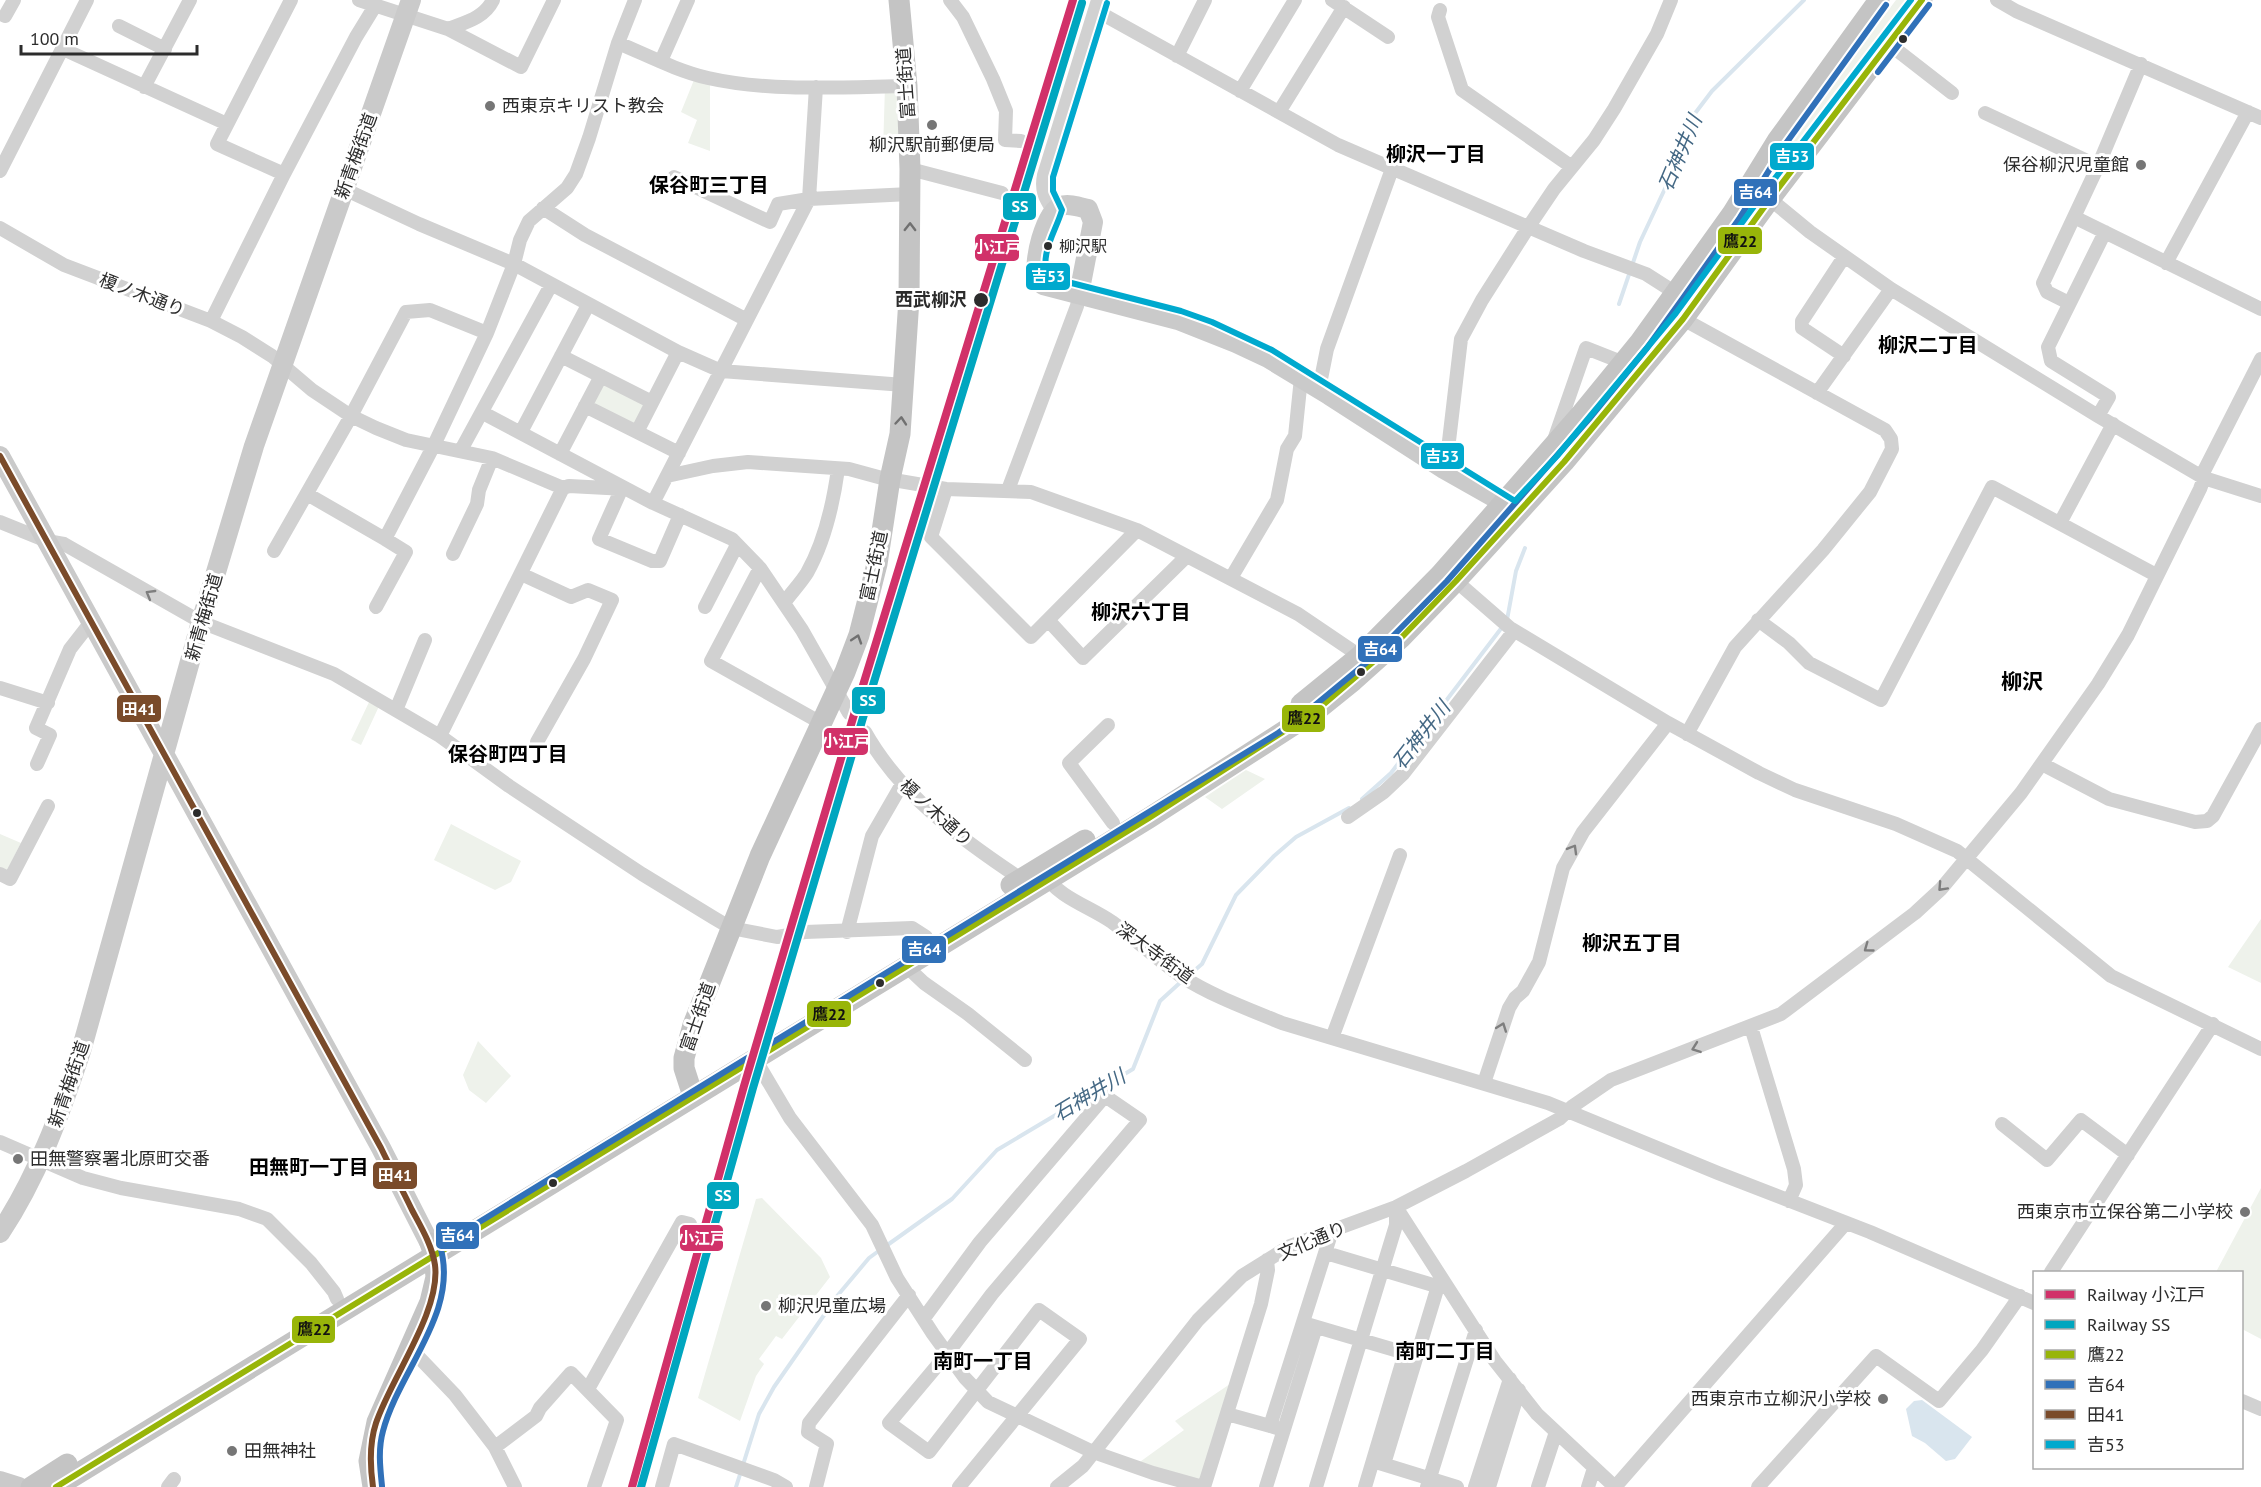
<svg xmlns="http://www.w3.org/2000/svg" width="2261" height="1487" font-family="'PT Sans','Noto Sans JP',sans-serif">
<rect width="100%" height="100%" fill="#fff"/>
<path fill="#eef2eb" d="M 1896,0 L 1912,0 L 1761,196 L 1757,192 L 1780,161 L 1810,114 Z
M 696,75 L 710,79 L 710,151 L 688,143 L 697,120 L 681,112 Z
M 885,86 L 904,86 L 907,152 L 883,151 Z
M 601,376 L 652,402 L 637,432 L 585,406 Z
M 371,698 L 381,702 L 361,745 L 351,740 Z
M 1246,770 L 1265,779 L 1222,809 L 1205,797 Z
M 451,824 L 521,861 L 511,882 L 495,890 L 434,860 Z
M 0,834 L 21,843 L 7,870 L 0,867 Z
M 2261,919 L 2261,983 L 2228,967 Z
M 478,1041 L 511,1076 L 486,1103 L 469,1090 L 463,1075 Z
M 2261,1188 L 2261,1339 L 2242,1329 L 2242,1272 L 2216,1272 Z
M 762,1198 L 821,1258 L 830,1277 L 782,1339 L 776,1336 L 759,1359 L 764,1364 L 756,1376 L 740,1421 L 698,1398 L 756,1199 Z
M 1233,1382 L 1201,1481 L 1137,1464 L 1184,1430 L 1175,1421 Z"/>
<path fill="#d9e5ee" d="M 1922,1400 L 1972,1437 L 1955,1459 L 1946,1461 L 1925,1443 L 1912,1436 L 1906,1409 L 1914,1401 Z"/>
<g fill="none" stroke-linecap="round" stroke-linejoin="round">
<path stroke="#d9e5ee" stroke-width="4" d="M 1619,304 L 1640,242 L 1669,180 L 1687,127 L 1693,116 L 1712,91 L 1804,0
M 1507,620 L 1516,571 L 1525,548
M 1362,799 L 1391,773 L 1503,626
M 1188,976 L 1202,964 L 1236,895 L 1274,856 L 1296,837 L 1349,808
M 886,1246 L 952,1199 L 997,1150 L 1133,1069 L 1160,1001 L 1183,980
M 736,1487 L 759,1414 L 774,1387 L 838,1295 L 869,1258 L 880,1250"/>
<path stroke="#d5d5d5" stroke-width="14" stroke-dasharray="14 7" stroke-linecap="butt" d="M 777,937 L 805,932"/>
<path stroke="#d1d1d1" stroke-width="14" d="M 359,0 L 448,29 L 521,67 L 554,0
M 950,0 L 963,17 L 993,79 L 1006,111 L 1005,140 L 1021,141
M 1332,0 L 1388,37
M 1997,0 L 2016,11 L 2261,118
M 1095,10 L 1338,145 L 1584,251 L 1646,274 L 1682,297
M 1440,10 L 1438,17 L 1462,90 L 1572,167
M 5,16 L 14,0
M 119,26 L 165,49
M 448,29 C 466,22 484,18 493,0
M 618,43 C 647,55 677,71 708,78 C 769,92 845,87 907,86
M 1889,44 L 1952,93
M 63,49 L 227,124
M 1177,56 L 1205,0
M 661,61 L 688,0
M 144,87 L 190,0
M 1240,91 L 1295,0
M 1279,112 L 1344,7
M 1985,113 L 2098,166 L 2043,283 L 2047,292 L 2069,303
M 2098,166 L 2141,64
M 910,169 L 1002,193
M 0,171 L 87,0
M 284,174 L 217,144 L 291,0
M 674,177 L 770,222 L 778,204 L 809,199 L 816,87
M 344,189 L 419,224 L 514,264 L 678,352 L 721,371 L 904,385
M 1770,199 L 1810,232 L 1891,289 L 2098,416 L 2204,478 L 2261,496
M 543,208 L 585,235 L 747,320
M 1053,210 C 1045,198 1041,190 1044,175 L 1098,0
M 2074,217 L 2261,309
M 0,228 L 64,265 L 211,321 L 242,337 L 272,356 L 312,390 L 351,416 L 376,428 L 406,440 L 492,458 L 563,488 L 569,486 L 626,489
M 2166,263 L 2248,112
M 1683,319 L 1885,430 L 1891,439 L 1892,449 L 1870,492 L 1823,550 L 1735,647 L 1687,734
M 211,321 L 284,174 L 356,37 L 375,6
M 487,333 L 514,264 L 520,240 L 529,221 L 567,188 L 576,174 L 589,138 L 618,43 L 635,0
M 561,356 L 652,402
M 1844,356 L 1802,328 L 1802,321 L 1844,257
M 1319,389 L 1327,349 L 1392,169
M 1817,393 L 1891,289
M 585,406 L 679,453
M 483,413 L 653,503 L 732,539 L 760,568 L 802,630 L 849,713
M 2098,416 L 2109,397 L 2051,361 L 2048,347 L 2105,232
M 521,432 L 588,305
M 637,432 L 678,352
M 1554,440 L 1586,348 L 1624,363
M 461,450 L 551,285
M 560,454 L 601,376
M 1444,469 L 1447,458 L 1461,339 L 1482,300 L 1529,226 L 1554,189 L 1594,140 L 1614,109 L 1657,34 L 1671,0
M 667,476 L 713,466 L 748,462 L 849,469 L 882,478 L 946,489 L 1031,492 L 1137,530 L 1298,614 L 1360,656
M 946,489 L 931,537 L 1031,637 L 1137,530
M 621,490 L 599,539 L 652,561 L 660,561 L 680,515
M 1008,490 L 1077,306 L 1079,294
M 307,494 L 385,539
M 653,503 L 809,199 L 910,194
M 0,522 L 47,541 L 64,544 L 201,622 L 334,674 L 440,736 L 509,786 L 642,874 L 714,918 L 731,928 L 777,937
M 2060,523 L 2113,424
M 274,551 L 351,416 L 406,312 L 430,310 L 487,333 L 434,445 L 385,539 L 406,552 L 376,607
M 453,554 L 477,504 L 479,490 L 492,458
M 760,568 L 711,661 L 823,724
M 521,574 L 571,597 L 588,590 L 612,600 L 584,659 L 537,742
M 1231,578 L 1277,500 L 1287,449 L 1295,436 L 1301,378
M 1456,581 L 1510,628 L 1668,723 L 1759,773 L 1795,790 L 1896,824 L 1957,851 L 2111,976 L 2261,1049
M 784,603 C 791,593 800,584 807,573 C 825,541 833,505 838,469
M 705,607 L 737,545
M 1048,620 L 1083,658 L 1187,556
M 1758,620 L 1789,643 L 1809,663 L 1881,700 L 1992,487 L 2156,575
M 0,688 L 48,703
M 396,710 L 425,640
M 1108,725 L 1069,763 L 1113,823
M 865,732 C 901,796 961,839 1021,879
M 440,736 L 563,488
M 37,764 L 50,735 L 36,728 L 70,649 L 91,622
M 2042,764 L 2109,799 L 2195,822 L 2207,821 L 2213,816 L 2261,729
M 1348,817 L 1384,792 L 1403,774 L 1514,631
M 0,874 L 10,879 L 48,806
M 1044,874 C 1059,898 1089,906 1112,922 C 1135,939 1157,959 1181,976 C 1212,996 1248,1009 1282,1023 L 1548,1103 L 1718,1173 L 1870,1232 L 2034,1303
M 805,932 L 912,928 L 926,937
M 847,932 L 872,836 L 902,784
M 906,966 L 924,983 L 968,1014 L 1025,1060
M 1751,1027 L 1794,1169 L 1796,1185 L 1789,1201
M 1332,1038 L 1400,855
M 755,1059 L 790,1118 L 872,1225 L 897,1278 L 933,1334 L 965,1378 L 988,1402 L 1093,1452 L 1153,1473 L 1203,1487
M 1484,1083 L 1509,1008 L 1515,998 L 1523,991 L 1539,962 L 1563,868 L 1583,832 L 1668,723
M 2002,1124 L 2047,1160 L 2081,1120 L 2128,1155
M 0,1142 L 83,1178 L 121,1188 L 239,1209 L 267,1219 L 311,1263 L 334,1292 L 337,1299
M 1396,1207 L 1495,1361 L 1537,1414 L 1615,1487
M 1326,1253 L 1433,1285 L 1438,1286 L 1444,1283
M 2051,1272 L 2213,1024
M 924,1318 L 980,1242 L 1105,1096 L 1140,1120 L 992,1294 L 947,1354 L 889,1423 L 929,1452 L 1039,1310 L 1080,1339 L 959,1487
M 1310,1325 L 1412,1355
M 410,1348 L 455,1395 L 495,1447 L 515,1487
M 588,1389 L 682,1222 L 690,1224
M 2242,1401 L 2261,1409
M 1227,1414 L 1277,1428
M 1270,1426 L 1332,1231
M 495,1447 L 536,1416 L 540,1408 L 571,1373 L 617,1420 L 594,1487
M 1376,1462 L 1457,1487
M 1384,1464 L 1438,1286
M 168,1487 L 174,1479
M 662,1487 L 674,1444 L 774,1480 L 786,1487
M 816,1487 L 827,1444 L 808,1432 L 809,1423 L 909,1295
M 1057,1487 L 1083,1466 L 1198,1320 L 1242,1276 L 1290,1246 L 1396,1207 L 1466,1171 L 1559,1119 L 1573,1106 L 1611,1080 L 1781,1014 L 1915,913 L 1941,889 L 2021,793 L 2098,684 L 2128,635 L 2200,489 L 2204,478 L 2204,471 L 2261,359
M 1204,1487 L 1261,1304 L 1268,1270 L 1267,1260
M 1266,1487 L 1316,1327
M 1316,1487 L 1396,1225 L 1396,1207
M 1365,1487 L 1405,1353
M 1427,1487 L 1476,1330
M 1475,1487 L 1510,1379
M 1489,1487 L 1519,1390
M 1538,1487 L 1556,1432
M 1588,1487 L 1594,1468
M 1615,1487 L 1846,1223
M 1758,1487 L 1876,1356 L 1939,1401 L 1982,1350 L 2020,1296"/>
<path stroke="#cacaca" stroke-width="20" d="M 1079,294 L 1093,222 L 1088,209 C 1080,207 1068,203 1061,206 C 1045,212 1032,263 1038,278 C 1039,280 1041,283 1043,285 L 1178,320 L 1236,343 L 1268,358 L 1329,395 L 1444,469 L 1504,503 L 1514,513
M 0,456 L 381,1148 L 429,1242
M 0,1233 C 37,1177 60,1115 81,1051 L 201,622 L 254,446 L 411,0
M 0,1481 L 19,1487"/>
<path stroke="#c4c4c4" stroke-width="21" d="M 1301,704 L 1360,656 L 1440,575 L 1582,413 L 1640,342 L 1732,214 L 1777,141 L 1879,0
M 1011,885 L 1085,840
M 693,1096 L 684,1068 L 684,1058 L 693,1025 L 760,856 L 845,672 L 859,635 L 877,564 L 890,479 L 900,434 L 909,299 L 910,169 L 907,86 L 899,0
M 31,1487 L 67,1464
M 56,1487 L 1149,818 L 1317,710 L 1353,681 L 1401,638 L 1456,581 L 1564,462 L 1683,319 L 1770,199 L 1922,0
M 373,1487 L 369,1461 L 377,1422 L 430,1302 L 436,1277 L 434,1255 L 430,1243"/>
<defs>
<path id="bus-1" d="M 56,1487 L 1149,818 L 1317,710 L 1401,638 L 1456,581 L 1564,462 L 1683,319 L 1770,199 L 1922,0"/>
<path id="bus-2" d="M 1878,72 L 1929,5
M 382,1486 C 380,1467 378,1449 383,1431 C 399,1370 460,1312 440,1246 L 1278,733 L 1297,720 L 1366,663 L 1394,635 L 1447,581 L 1589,419 L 1647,348 L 1683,298 L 1739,219 L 1784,146 L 1886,5"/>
<path id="bus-3" d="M 0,456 L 381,1148 C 391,1169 402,1189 412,1210 C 421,1227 432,1245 435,1265 C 441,1311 391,1378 376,1423 C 369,1444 370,1466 373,1487"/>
<path id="bus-4" d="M 1107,3 L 1053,177 L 1053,191 L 1062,210 C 1056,231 1039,254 1048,277 L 1181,311 L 1212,322 L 1272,350 L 1515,501 L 1557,456 L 1676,313 L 1763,194 L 1911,0"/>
</defs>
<use href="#bus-1" stroke="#fff" stroke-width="10"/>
<use href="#bus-2" stroke="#fff" stroke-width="10"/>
<use href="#bus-3" stroke="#fff" stroke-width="10"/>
<use href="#bus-4" stroke="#fff" stroke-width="10"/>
<use href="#bus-1" stroke="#98b509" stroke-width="6"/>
<use href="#bus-2" stroke="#3071b9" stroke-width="6"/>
<use href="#bus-3" stroke="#7a4b2a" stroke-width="6"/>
<use href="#bus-4" stroke="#00a9ce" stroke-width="6"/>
<defs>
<path id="rail-1" d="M 632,1487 L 744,1086 L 853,718 L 1073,0"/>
<path id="rail-2" d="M 641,1487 L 753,1088 L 862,721 L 1082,3"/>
</defs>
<use href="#rail-1" stroke="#fff" stroke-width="12"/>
<use href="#rail-2" stroke="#fff" stroke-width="12"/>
<use href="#rail-1" stroke="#d13169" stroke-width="8"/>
<use href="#rail-2" stroke="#00a6bf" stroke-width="8"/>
</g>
<defs><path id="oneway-chevron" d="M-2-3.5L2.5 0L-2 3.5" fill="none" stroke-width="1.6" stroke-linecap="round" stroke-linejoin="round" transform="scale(1.5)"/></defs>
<g stroke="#707070">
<use href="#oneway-chevron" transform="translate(910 227) rotate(-89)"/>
<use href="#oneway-chevron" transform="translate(901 421) rotate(-85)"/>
<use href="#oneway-chevron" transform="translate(857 639) rotate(-72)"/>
</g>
<g stroke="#7e7e7e">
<use href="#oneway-chevron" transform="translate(150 594) rotate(-150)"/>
<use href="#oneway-chevron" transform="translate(1573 849) rotate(-60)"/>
<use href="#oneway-chevron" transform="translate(1942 887) rotate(133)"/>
<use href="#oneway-chevron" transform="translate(1868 948) rotate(144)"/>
<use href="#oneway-chevron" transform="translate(1502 1027) rotate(-70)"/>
<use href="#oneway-chevron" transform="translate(1696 1048) rotate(160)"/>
</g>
<g fill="#2c2c2c" stroke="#fff" stroke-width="2">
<circle cx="1903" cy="39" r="5"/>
<circle cx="1048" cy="246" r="5"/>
<circle cx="981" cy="300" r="8"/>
<circle cx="1361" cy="672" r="5"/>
<circle cx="197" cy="813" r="5"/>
<circle cx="880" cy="983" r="5"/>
<circle cx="553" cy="1183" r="5"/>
</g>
<g fill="#767676" stroke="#fff" stroke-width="2">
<circle cx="490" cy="106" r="6"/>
<circle cx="932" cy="125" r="6"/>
<circle cx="2141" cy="165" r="6"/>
<circle cx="18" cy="1159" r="6"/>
<circle cx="2245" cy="1212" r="6"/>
<circle cx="766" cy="1306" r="6"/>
<circle cx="1883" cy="1399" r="6"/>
<circle cx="232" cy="1451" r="6"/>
</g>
<g text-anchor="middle" stroke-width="6" stroke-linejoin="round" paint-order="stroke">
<g font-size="16" fill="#2c2c2c" stroke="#fff" text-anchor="start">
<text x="1059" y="252">柳沢駅</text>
</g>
<g font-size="18" fill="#2c2c2c" stroke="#fff">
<text transform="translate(906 83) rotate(-94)" y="6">富士街道</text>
<text transform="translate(356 156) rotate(-70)" y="6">新青梅街道</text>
<text transform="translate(142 295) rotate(21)" y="6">榎ノ木通り</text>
<text transform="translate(874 566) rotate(-78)" y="6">富士街道</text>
<text transform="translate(204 617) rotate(-74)" y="6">新青梅街道</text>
<text transform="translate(936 813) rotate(42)" y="6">榎ノ木通り</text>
<text transform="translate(1155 953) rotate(36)" y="6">深大寺街道</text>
<text transform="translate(698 1017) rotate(-71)" y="6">富士街道</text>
<text transform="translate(69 1084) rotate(-71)" y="6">新青梅街道</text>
<text transform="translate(1312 1241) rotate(-23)" y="6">文化通り</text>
</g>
<g font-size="18" fill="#2c2c2c" stroke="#fff" text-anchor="start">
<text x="502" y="112">西東京キリスト教会</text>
<text x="932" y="151" text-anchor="middle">柳沢駅前郵便局</text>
<text x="2129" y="171" text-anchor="end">保谷柳沢児童館</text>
<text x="30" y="1165">田無警察署北原町交番</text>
<text x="2233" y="1218" text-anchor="end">西東京市立保谷第二小学校</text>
<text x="778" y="1312">柳沢児童広場</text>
<text x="1871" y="1405" text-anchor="end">西東京市立柳沢小学校</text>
<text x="244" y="1457">田無神社</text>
</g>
<g font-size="18" font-weight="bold" fill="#2c2c2c" stroke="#fff" text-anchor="end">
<text x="967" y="306">西武柳沢</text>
</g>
<g font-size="20" font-style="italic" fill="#446884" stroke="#fff">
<text transform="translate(1680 153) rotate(-67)" y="7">石神井川</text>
<text transform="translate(1421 735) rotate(-52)" y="7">石神井川</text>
<text transform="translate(1089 1095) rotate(-31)" y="7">石神井川</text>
</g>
<g font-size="20" font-weight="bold" fill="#000" stroke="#fff">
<text x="1436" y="161">柳沢一丁目</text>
<text x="709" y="192">保谷町三丁目</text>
<text x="1928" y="352">柳沢二丁目</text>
<text x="1141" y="619">柳沢六丁目</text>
<text x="508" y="761">保谷町四丁目</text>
<text x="1632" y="950">柳沢五丁目</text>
<text x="309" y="1174">田無町一丁目</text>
<text x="1445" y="1358">南町二丁目</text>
<text x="983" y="1368">南町一丁目</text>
</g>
<g font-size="21" font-weight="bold" fill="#000" stroke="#fff">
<text x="2022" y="689">柳沢</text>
</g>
</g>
<g stroke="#fff" stroke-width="2">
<rect x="1769" y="142" width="46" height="29" rx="6" fill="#00a9ce"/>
<rect x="1733" y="178" width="45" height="29" rx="6" fill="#3071b9"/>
<rect x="1002" y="192" width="35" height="29" rx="6" fill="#00a6bf"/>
<rect x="1717" y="226" width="46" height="29" rx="6" fill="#98b509"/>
<rect x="974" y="233" width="46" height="29" rx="6" fill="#d13169"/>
<rect x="1025" y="262" width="46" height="29" rx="6" fill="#00a9ce"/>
<rect x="1420" y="442" width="45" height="28" rx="6" fill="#00a9ce"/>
<rect x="1357" y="635" width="46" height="28" rx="6" fill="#3071b9"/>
<rect x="851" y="686" width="35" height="29" rx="6" fill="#00a6bf"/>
<rect x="116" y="694" width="46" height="29" rx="6" fill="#7a4b2a"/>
<rect x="1281" y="704" width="45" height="29" rx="6" fill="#98b509"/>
<rect x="823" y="727" width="46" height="29" rx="6" fill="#d13169"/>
<rect x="901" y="935" width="46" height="29" rx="6" fill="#3071b9"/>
<rect x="806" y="1000" width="46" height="28" rx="6" fill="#98b509"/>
<rect x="372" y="1161" width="46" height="29" rx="6" fill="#7a4b2a"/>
<rect x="706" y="1181" width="34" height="29" rx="6" fill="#00a6bf"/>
<rect x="435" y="1221" width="45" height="29" rx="6" fill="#3071b9"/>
<rect x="679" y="1224" width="45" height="28" rx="6" fill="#d13169"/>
<rect x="291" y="1315" width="45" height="29" rx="6" fill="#98b509"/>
</g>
<g font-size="16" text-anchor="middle" font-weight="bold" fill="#fff">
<text x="1792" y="162">吉53</text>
<text x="1755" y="198">吉64</text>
<text x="1020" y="212">SS</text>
<text x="997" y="253">小江戸</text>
<text x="1048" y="282">吉53</text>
<text x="1442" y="462">吉53</text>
<text x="1380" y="655">吉64</text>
<text x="868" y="706">SS</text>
<text x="139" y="715">田41</text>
<text x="846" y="747">小江戸</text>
<text x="924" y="955">吉64</text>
<text x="395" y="1181">田41</text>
<text x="723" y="1201">SS</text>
<text x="457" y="1241">吉64</text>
<text x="702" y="1244">小江戸</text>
</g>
<g font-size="16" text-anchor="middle" font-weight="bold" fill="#111">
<text x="1740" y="247">鷹22</text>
<text x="1304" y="724">鷹22</text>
<text x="829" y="1020">鷹22</text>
<text x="314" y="1335">鷹22</text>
</g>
<rect x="2033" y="1271" width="210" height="198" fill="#ffffff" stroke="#ababab" stroke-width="1.5"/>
<rect x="2045" y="1290" width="30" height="9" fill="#d13169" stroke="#ababab" stroke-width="1.5"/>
<text x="2087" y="1301" font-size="18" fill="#2c2c2c">Railway 小江戸</text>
<rect x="2045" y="1320" width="30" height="9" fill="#00a6bf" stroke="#ababab" stroke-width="1.5"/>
<text x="2087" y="1331" font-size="18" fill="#2c2c2c">Railway SS</text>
<rect x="2045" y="1350" width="30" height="9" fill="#98b509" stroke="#ababab" stroke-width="1.5"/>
<text x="2087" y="1361" font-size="18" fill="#2c2c2c">鷹22</text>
<rect x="2045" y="1380" width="30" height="9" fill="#3071b9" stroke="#ababab" stroke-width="1.5"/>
<text x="2087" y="1391" font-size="18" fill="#2c2c2c">吉64</text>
<rect x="2045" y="1410" width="30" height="9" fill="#7a4b2a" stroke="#ababab" stroke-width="1.5"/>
<text x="2087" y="1421" font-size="18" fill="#2c2c2c">田41</text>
<rect x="2045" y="1440" width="30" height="9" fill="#00a9ce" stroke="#ababab" stroke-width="1.5"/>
<text x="2087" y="1451" font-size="18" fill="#2c2c2c">吉53</text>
<path d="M21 45v9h176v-9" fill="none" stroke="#2c2c2c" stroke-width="3"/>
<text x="30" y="45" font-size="18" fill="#2c2c2c" stroke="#ffffff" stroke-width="4.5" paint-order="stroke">100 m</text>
</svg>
